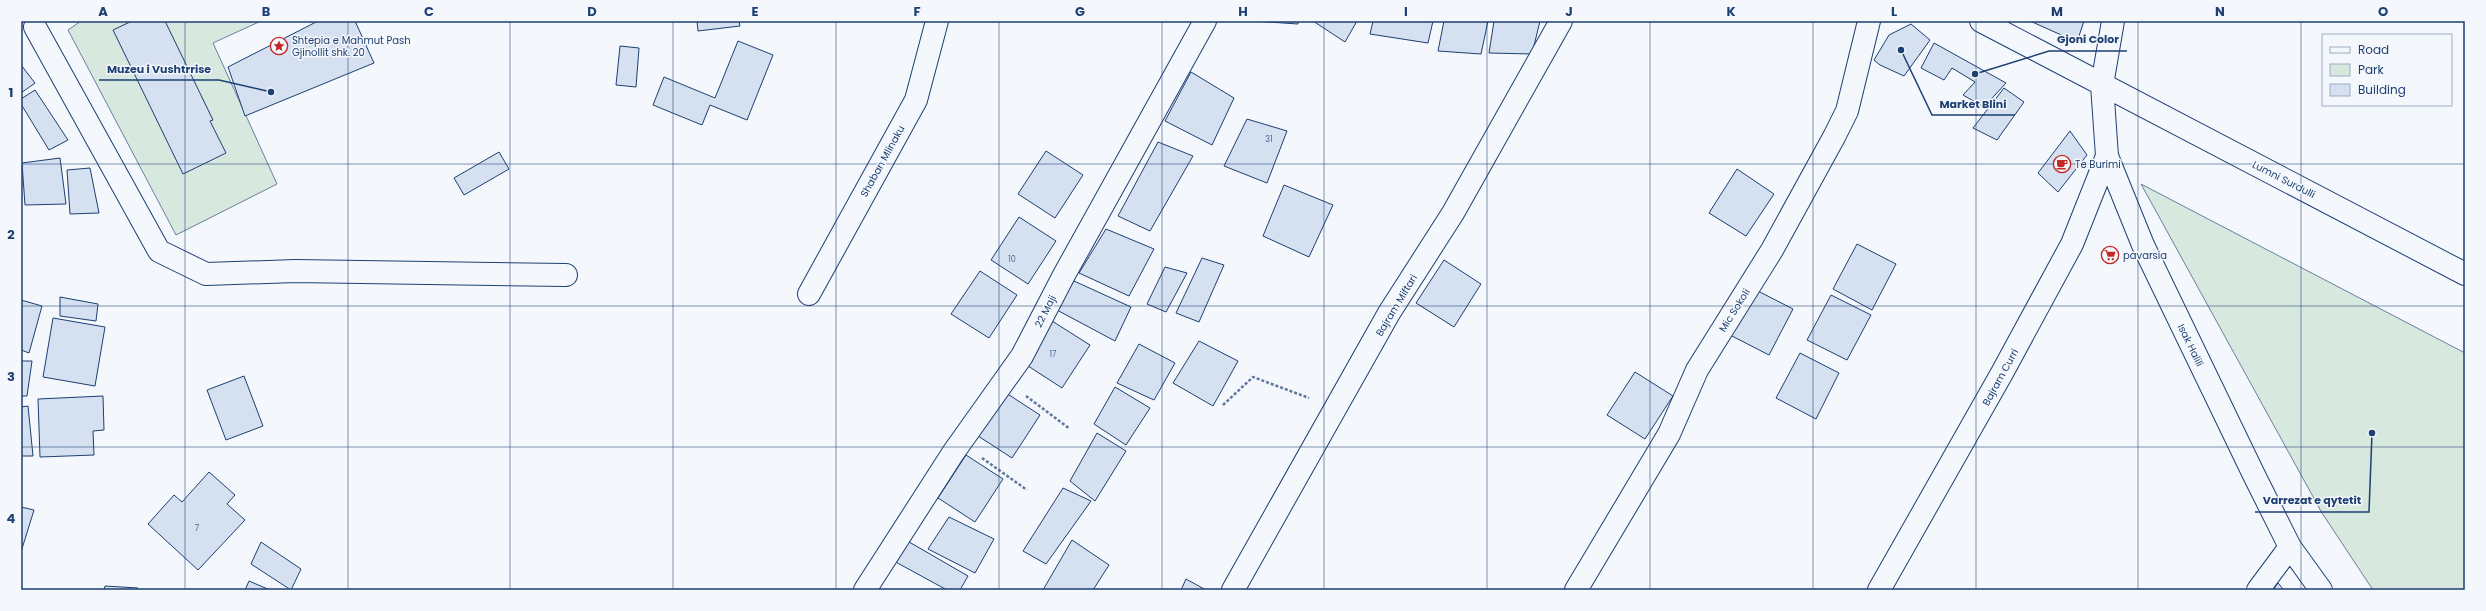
<svg xmlns="http://www.w3.org/2000/svg" width="2486" height="611" font-family="Poppins,sans-serif">
<rect width="100%" height="100%" fill="#f4f7fb"/>
<path fill="#d7e8df" stroke="#687fa3" d="M 81,21 L 261,21 L 213,43 L 277,184 L 176,235 L 68,30 Z
M 2141,184 L 2465,353 L 2465,590 L 2373,590 L 2322,513 Z"/>
<path fill="#d5e0f0" stroke="#1d3f73" d="M 132,21 L 165,21 L 213,120 L 210,121 L 226,153 L 183,174 L 113,30 Z
M 318,21 L 355,21 L 374,63 L 245,116 L 228,67 Z
M 697,21 L 743,21 L 739,21 L 740,26 L 698,31 Z
M 1253,21 L 1298,21 L 1298,24 Z
M 1313,21 L 1357,21 L 1345,42 Z
M 1373,21 L 1433,21 L 1428,43 L 1370,34 Z
M 1444,21 L 1488,21 L 1481,54 L 1438,51 Z
M 1494,21 L 1540,21 L 1532,54 L 1489,53 Z
M 2030,21 L 2084,21 L 2077,42 Z
M 1911,24 L 1930,40 L 1904,76 L 1880,65 L 1874,60 L 1889,35 Z
M 738,41 L 773,55 L 747,120 L 710,105 L 702,125 L 653,105 L 664,77 L 715,98 Z
M 1934,43 L 2006,83 L 1984,107 L 1963,95 L 1975,82 L 1952,68 L 1944,80 L 1921,68 Z
M 620,46 L 639,48 L 636,87 L 616,85 Z
M 21,65 L 35,83 L 21,93 Z
M 1191,72 L 1234,98 L 1212,145 L 1165,121 Z
M 2004,88 L 2024,102 L 1997,140 L 1973,128 Z
M 35,90 L 68,140 L 49,150 L 21,104 L 21,99 Z
M 1247,119 L 1287,131 L 1267,183 L 1224,166 Z
M 2070,131 L 2087,155 L 2058,192 L 2038,173 Z
M 1158,142 L 1193,156 L 1150,231 L 1118,216 Z
M 1046,151 L 1083,175 L 1055,218 L 1018,194 Z
M 499,152 L 509,169 L 464,195 L 454,178 Z
M 60,158 L 66,204 L 25,205 L 22,163 Z
M 90,168 L 99,213 L 70,214 L 67,170 Z
M 1737,169 L 1774,194 L 1746,236 L 1709,213 Z
M 1284,185 L 1333,205 L 1309,257 L 1263,236 Z
M 1019,217 L 1056,241 L 1028,284 L 991,260 Z
M 1106,229 L 1154,249 L 1129,296 L 1079,273 Z
M 1857,244 L 1896,264 L 1872,310 L 1833,289 Z
M 1202,258 L 1224,265 L 1199,322 L 1176,313 Z
M 1444,260 L 1481,284 L 1454,327 L 1416,303 Z
M 1165,267 L 1187,273 L 1166,312 L 1147,304 Z
M 980,271 L 1017,295 L 989,338 L 951,314 Z
M 1074,281 L 1131,307 L 1115,341 L 1055,309 Z
M 1754,289 L 1793,309 L 1769,355 L 1730,335 Z
M 1831,295 L 1871,315 L 1847,360 L 1807,340 Z
M 60,297 L 98,304 L 96,321 L 60,316 Z
M 21,300 L 42,306 L 29,353 L 21,350 Z
M 53,318 L 105,327 L 95,386 L 43,377 Z
M 1052,321 L 1090,345 L 1062,388 L 1025,364 Z
M 1199,341 L 1238,361 L 1213,406 L 1173,383 Z
M 1139,344 L 1175,363 L 1154,400 L 1117,383 Z
M 1800,353 L 1839,373 L 1816,419 L 1776,398 Z
M 21,361 L 32,361 L 27,396 L 21,396 Z
M 1635,372 L 1673,396 L 1645,439 L 1607,415 Z
M 244,376 L 263,426 L 226,440 L 207,390 Z
M 1115,387 L 1150,408 L 1126,445 L 1094,424 Z
M 1003,391 L 1040,415 L 1012,458 L 975,434 Z
M 103,396 L 104,430 L 93,431 L 94,455 L 40,457 L 38,399 Z
M 28,406 L 33,456 L 21,456 L 21,407 Z
M 1097,433 L 1126,451 L 1095,501 L 1070,481 Z
M 966,455 L 1003,479 L 975,522 L 938,498 Z
M 209,472 L 235,495 L 227,504 L 245,520 L 198,570 L 148,524 L 174,495 L 182,502 Z
M 1063,488 L 1091,501 L 1046,564 L 1023,551 Z
M 21,507 L 34,510 L 21,552 Z
M 949,517 L 994,539 L 975,573 L 928,549 Z
M 904,539 L 968,576 L 960,590 L 947,590 L 892,560 Z
M 1072,540 L 1109,565 L 1093,590 L 1043,590 Z
M 261,542 L 301,569 L 291,590 L 251,564 Z
M 1186,579 L 1206,590 L 1181,590 Z
M 249,581 L 270,590 L 245,590 Z
M 2278,583 L 2284,590 L 2273,590 Z
M 105,586 L 138,588 L 138,590 L 104,590 Z"/>
<g fill="none" stroke-linecap="round" stroke-linejoin="round">
<defs>
<path id="minor" d="M 1981,21 L 2465,274
M 2113,21 L 2102,85 L 2107,156 L 2143,245 L 2254,475 L 2290,547 L 2321,590
M 35,27 L 159,251 L 206,274 L 295,271 L 566,275
M 809,294 L 916,100 L 937,21
M 865,590 L 953,453 L 1022,356 L 1064,275 L 1205,21
M 1233,590 L 1389,313 L 1453,213 L 1561,21
M 1576,590 L 1669,434 L 1697,370 L 1772,250 L 1834,137 L 1847,111 L 1869,21
M 1879,590 L 2002,373 L 2072,244 L 2107,156
M 2258,590 L 2290,547"/>
</defs>
<use href="#minor" stroke="#1d3f73" stroke-width="24"/>
<path stroke="#5e769c" stroke-width="2.5" stroke-dasharray="3 2" stroke-linecap="butt" d="M 1026,396 L 1070,429
M 1223,405 L 1253,377 L 1309,398
M 982,458 L 1027,490"/>
<use href="#minor" stroke="#f4f7fb" stroke-width="22"/>
</g>
<path fill="none" stroke="#1d3f73" stroke-width="1" stroke-opacity="0.55" d="M 185,21 L 185,590M 348,21 L 348,590M 510,21 L 510,590M 673,21 L 673,590M 836,21 L 836,590M 999,21 L 999,590M 1162,21 L 1162,590M 1324,21 L 1324,590M 1487,21 L 1487,590M 1650,21 L 1650,590M 1813,21 L 1813,590M 1976,21 L 1976,590M 2138,21 L 2138,590M 2301,21 L 2301,590M 21,164 L 2465,164M 21,306 L 2465,306M 21,447 L 2465,447"/>
<defs>
<symbol id="sight-ring" viewBox="-11 -11 22 22"><circle r="9.5" fill="#f4f7fb" stroke="#c62828" stroke-width="1.5"/><path d="M0-6L1.8-2.2L6-1.7L2.9 1.2L3.7 5.4L0 3.3L-3.7 5.4L-2.9 1.2L-6-1.7L-1.8-2.2Z" fill="#c62828"/></symbol>
<symbol id="cafe-ring" viewBox="-11 -11 22 22"><circle r="9.5" fill="#f4f7fb" stroke="#c62828" stroke-width="1.5"/><path d="M-5.5-4.5H6V0H3Q3 3.5 0 3.5H-2.5Q-5.5 3.5-5.5 0ZM3-3.2v2h1.7v-2ZM-6 4.5H4V6H-6Z" fill="#c62828"/></symbol>
<symbol id="supermarket-ring" viewBox="-11 -11 22 22"><circle r="9.5" fill="#f4f7fb" stroke="#c62828" stroke-width="1.5"/><path d="M-6-5.5h2.5l.6 2H6L4.5 2H-2.5L-4.4-4H-6ZM-1.5 3.2a1.3 1.3 0 1 0 .1 0ZM3 3.2a1.3 1.3 0 1 0 .1 0Z" fill="#c62828"/></symbol>
</defs>
<g fill-rule="evenodd">
<use href="#sight-ring" x="269" y="36" width="20" height="20"/>
<use href="#cafe-ring" x="2052" y="154" width="20" height="20"/>
<use href="#supermarket-ring" x="2100" y="245" width="20" height="20"/>
</g>
<g text-anchor="middle" stroke-width="3" stroke-linejoin="round" paint-order="stroke">
<g font-size="8" fill="#4b6792">
<text x="1269" y="142">31</text>
<text x="1012" y="262">10</text>
<text x="1053" y="357">17</text>
<text x="197" y="531">7</text>
</g>
<g font-size="10" fill="#1d3f73" stroke="#f4f7fb" text-anchor="start">
<text x="292" y="44">Shtepia e Mahmut Pash<tspan x="292" dy="12">Gjinollit shk. 20</tspan></text>
<text x="2075" y="168">Te Burimi</text>
<text x="2123" y="259">pavarsia</text>
</g>
<g font-size="10" fill="#1d3f73" stroke="#f4f7fb">
<text transform="translate(882 161) rotate(-61)" y="4">Shaban Mlinaku</text>
<text transform="translate(2284 179) rotate(27)" y="4">Lumni Surdulli</text>
<text transform="translate(1396 305) rotate(-59)" y="4">Bajram Miftari</text>
<text transform="translate(1734 310) rotate(-58)" y="4">Mic Sokoli</text>
<text transform="translate(1045 311) rotate(-63)" y="4">22 Maji</text>
<text transform="translate(2191 345) rotate(64)" y="4">Isak Halili</text>
<text transform="translate(2000 377) rotate(-61)" y="4">Bajram Curri</text>
</g>
</g>
<path fill="none" stroke="#1d3f73" stroke-width="1.5" d="M1975 74L2049 51H2127M271 92L219 80H99M1901 50L1932 115H2015M2372 433L2369 512H2255"/>
<g fill="#1d3f73" stroke="#f4f7fb" stroke-width="1.5">
<circle cx="1975" cy="74" r="4"/>
<circle cx="271" cy="92" r="4"/>
<circle cx="1901" cy="50" r="4"/>
<circle cx="2372" cy="433" r="4"/>
</g>
<g font-size="11" text-anchor="middle" font-weight="bold" fill="#1d3f73" stroke="#f4f7fb" stroke-width="3" stroke-linejoin="round" paint-order="stroke">
<text x="2088" y="43">Gjoni Color</text>
<text x="159" y="73">Muzeu i Vushtrrise</text>
<text x="1973" y="108">Market Blini</text>
<text x="2312" y="504">Varrezat e qytetit</text>
</g>
<rect width="2486" height="611" fill="none" stroke="#f4f7fb" stroke-width="44"/>
<rect x="2322" y="34" width="130" height="72" fill="#f4f7fb" stroke="#9eadc5"/>
<rect x="2330" y="47" width="20" height="6" fill="#f4f7fb" stroke="#9eadc5"/>
<text x="2358" y="54" font-size="12" fill="#1d3f73">Road</text>
<rect x="2330" y="64" width="20" height="12" fill="#d7e8df" stroke="#9eadc5"/>
<text x="2358" y="74" font-size="12" fill="#1d3f73">Park</text>
<rect x="2330" y="84" width="20" height="12" fill="#d5e0f0" stroke="#9eadc5"/>
<text x="2358" y="94" font-size="12" fill="#1d3f73">Building</text>
<rect x="22" y="22" width="2442" height="567" fill="none" stroke="#1d3f73" stroke-width="1.5"/>
<g font-size="13" text-anchor="middle" font-weight="bold" fill="#1d3f73">
<text x="103" y="16">A</text>
<text x="266" y="16">B</text>
<text x="429" y="16">C</text>
<text x="592" y="16">D</text>
<text x="755" y="16">E</text>
<text x="917" y="16">F</text>
<text x="1080" y="16">G</text>
<text x="1243" y="16">H</text>
<text x="1406" y="16">I</text>
<text x="1569" y="16">J</text>
<text x="1731" y="16">K</text>
<text x="1894" y="16">L</text>
<text x="2057" y="16">M</text>
<text x="2220" y="16">N</text>
<text x="2383" y="16">O</text>
<text x="11" y="97">1</text>
<text x="11" y="239">2</text>
<text x="11" y="381">3</text>
<text x="11" y="523">4</text>
</g>
</svg>
